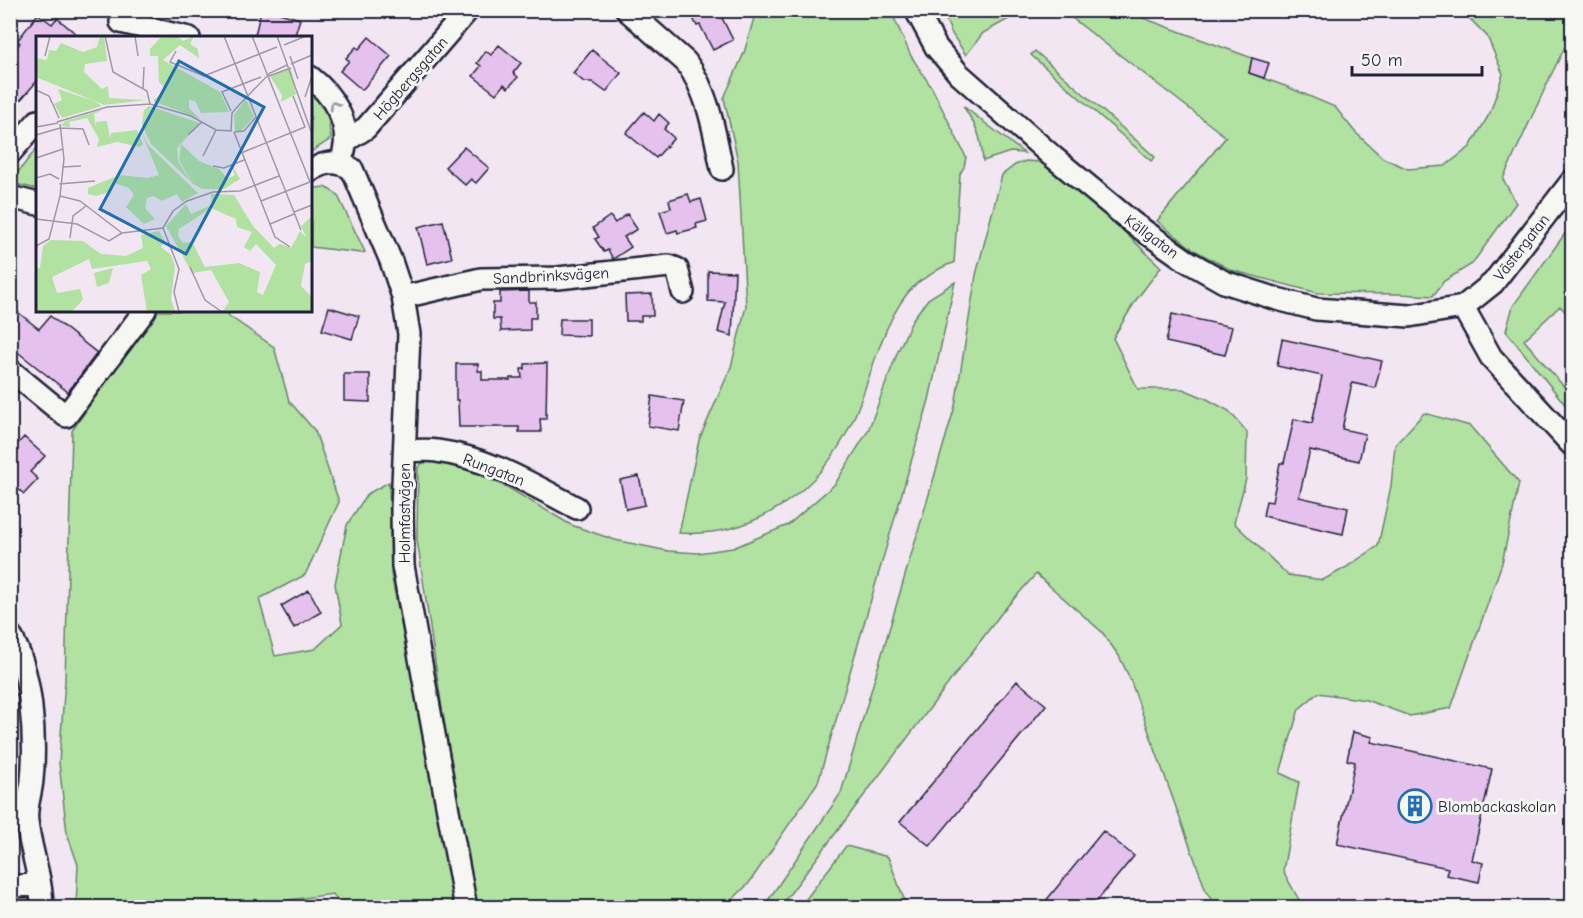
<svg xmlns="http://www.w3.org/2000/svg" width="1583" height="918" font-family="'Comic Neue',sans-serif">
<rect width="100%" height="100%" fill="#f1e6f1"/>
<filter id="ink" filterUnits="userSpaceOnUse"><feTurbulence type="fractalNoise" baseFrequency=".0167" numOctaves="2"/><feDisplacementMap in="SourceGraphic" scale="12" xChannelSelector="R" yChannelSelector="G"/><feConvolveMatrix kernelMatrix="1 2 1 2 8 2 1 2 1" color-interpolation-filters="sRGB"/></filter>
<g filter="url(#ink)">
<path fill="#b1e2a2" stroke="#6a826e" stroke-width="1.5" d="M 756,11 L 891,11 L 911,56 L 932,88 L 966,157 L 964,167 L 960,174 L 954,263 C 946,264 937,270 930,275 C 925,278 919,281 915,285 C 882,317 871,381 852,422 C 821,490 755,538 679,533 L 699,440 L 731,367 L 746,306 L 738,161 L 724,98 L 744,53 Z
M 942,11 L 1030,11 L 1014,16 L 983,33 L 966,55 L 952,34 Z
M 1063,11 L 1124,11 L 1252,58 L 1249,73 L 1285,86 L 1335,107 L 1355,132 L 1383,158 L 1408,169 L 1445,166 L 1470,147 L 1490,113 L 1503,74 L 1487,36 L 1462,11 L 1572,11 L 1572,33 L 1553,71 L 1503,179 L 1516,203 L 1472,264 L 1444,281 L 1433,296 L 1400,294 L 1318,293 L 1231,270 L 1194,250 L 1157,221 L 1226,137 Z
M 1035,51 L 1155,157 L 1151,161 L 1031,55 Z
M 310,92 L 327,111 L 331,139 L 311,152 Z
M 963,106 L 1024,153 L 1010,152 L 983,161 C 981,135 977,127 963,106 Z
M 37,148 L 37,189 L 11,183 L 11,181 Z
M 1026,161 L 1038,162 L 1063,173 L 1161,267 L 1136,300 L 1113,338 L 1138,389 L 1183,389 L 1207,399 L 1229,411 L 1247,432 L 1246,479 L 1234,523 L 1288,575 L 1323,580 L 1345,568 L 1378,546 L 1391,486 L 1395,445 L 1424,413 L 1470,426 L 1519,483 L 1502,563 L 1451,708 L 1410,716 L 1366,700 L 1318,693 L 1299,709 L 1280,773 L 1299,782 L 1283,871 L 1303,907 L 1306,907 L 1216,907 L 1206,891 L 1130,679 L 1119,656 L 1102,632 L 1036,574 L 1003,611 L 780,907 L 761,908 L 769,899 L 841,793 L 955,406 L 976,275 L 1002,175 L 1015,165 Z
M 325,187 L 337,194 L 365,252 L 361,253 L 311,247 L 311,192 L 316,188 Z
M 1566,232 L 1572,236 L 1572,319 L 1560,306 L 1524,340 L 1572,396 L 1572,413 L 1506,331 L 1513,306 Z
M 955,282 L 929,400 L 818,782 L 749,883 L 725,907 L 476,907 L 451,770 L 417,539 L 418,467 L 426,460 L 440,461 L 471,471 L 507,487 L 571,525 L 615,540 L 668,551 L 698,553 L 733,548 L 788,525 L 835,484 L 868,431 L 898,351 L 913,319 L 928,299 Z
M 154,311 L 226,311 L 229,316 L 274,347 L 289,401 L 315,431 L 339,502 L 305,575 L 259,599 L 275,656 L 315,649 L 342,624 L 335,584 L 347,525 L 367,494 L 389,482 L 391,574 L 453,881 L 455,907 L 342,907 L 333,894 L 289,900 L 278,907 L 76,907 L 78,865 L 67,833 L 59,763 L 65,680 L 72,431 Z
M 846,846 L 888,857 L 907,907 L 800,907 Z"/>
<path fill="#e5c2ee" stroke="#22223b" stroke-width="1.5" d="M 261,10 L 269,10 L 300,19 L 294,38 L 264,38 L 255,35 Z
M 689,10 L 727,10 L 720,14 L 733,40 L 713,50 L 700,25 L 697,26 Z
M 38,14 L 52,24 L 57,18 L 81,38 L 38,38 L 38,80 L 10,112 L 10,55 L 20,43 L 17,41 Z
M 369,37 L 391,56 L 362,90 L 340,71 L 349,61 L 346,58 L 356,47 L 359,49 Z
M 499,45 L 521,63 L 513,73 L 518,77 L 508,88 L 504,84 L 496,94 L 473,76 L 481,66 L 477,63 L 486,51 L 491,55 Z
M 592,50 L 621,73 L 606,92 L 592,82 L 584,82 L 573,73 Z
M 1252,58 L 1269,63 L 1264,78 L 1249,73 Z
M 644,112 L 654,121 L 659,114 L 669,123 L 664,129 L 674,138 L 656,158 L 626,133 Z
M 464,147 L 489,168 L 476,183 L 471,179 L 465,185 L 445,167 Z
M 688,194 L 691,202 L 701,199 L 707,221 L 696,224 L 697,228 L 678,233 L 677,230 L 667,233 L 660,211 L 671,208 L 669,200 Z
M 627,214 L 637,229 L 624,237 L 631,247 L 613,259 L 608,250 L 604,252 L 595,239 L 599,237 L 593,228 L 610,216 L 615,223 Z
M 443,221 L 452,258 L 427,264 L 418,227 Z
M 708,271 L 735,272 L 732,336 L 718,332 L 725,302 L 708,301 Z
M 529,291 L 529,302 L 536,302 L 536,318 L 530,318 L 530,330 L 501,331 L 500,319 L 493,319 L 493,303 L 500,303 L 500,292 Z
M 652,294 L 653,316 L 641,316 L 641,321 L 626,321 L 625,295 Z
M 10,306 L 39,329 L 50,316 L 97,353 L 68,392 L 10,346 Z
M 329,307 L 359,316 L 352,339 L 322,330 Z
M 1172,314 L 1232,327 L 1225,355 L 1166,342 Z
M 560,319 L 589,319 L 589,336 L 559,335 Z
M 1282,339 L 1382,361 L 1375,388 L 1352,383 L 1342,429 L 1365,434 L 1359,461 L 1310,450 L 1299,497 L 1348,508 L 1343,534 L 1263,516 L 1266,501 L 1272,502 L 1280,463 L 1284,463 L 1294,419 L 1312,423 L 1322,376 L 1277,366 Z
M 547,363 L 546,419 L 540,419 L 541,432 L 519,432 L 519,427 L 459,427 L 458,400 L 456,400 L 456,364 L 478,364 L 478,371 L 482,371 L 482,380 L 510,380 L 510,378 L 522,378 L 521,369 L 525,369 L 525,364 Z
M 344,374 L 370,374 L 370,402 L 344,401 Z
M 652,396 L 684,401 L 679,431 L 648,426 Z
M 24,437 L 45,456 L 30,472 L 38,479 L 24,494 L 10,482 L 10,452 Z
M 639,476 L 645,505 L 626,509 L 620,480 Z
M 309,590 L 321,612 L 294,628 L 281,606 Z
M 1017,681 L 1046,705 L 930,846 L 900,822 Z
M 1353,732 L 1373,737 L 1371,742 L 1492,769 L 1472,860 L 1483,863 L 1479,882 L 1446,875 L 1448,868 L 1337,844 L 1355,762 L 1347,760 Z
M 1103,831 L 1134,856 L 1091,908 L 1040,908 Z"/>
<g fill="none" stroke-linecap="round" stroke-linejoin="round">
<defs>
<path id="minor" d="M 627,10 L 686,62 C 709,94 714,131 722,169
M 916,10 L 936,47 L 959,74 L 1052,156 L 1133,223 L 1187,261 L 1224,282 L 1277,299 L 1316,309 L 1409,316 L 1463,307 L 1493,283 L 1572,181
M 121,22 L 189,38
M 310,77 C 332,94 351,123 344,151
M 347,140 L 366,128 L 468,10
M 10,153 L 38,121
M 310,171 C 326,161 336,160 352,169 L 391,261 L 403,297 L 409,334 L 402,510 L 403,566 L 466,908
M 10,197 L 38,204
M 403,297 L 481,279 L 558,278 L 669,266 L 677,269 L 683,292
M 1463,307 L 1491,357 L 1572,445
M 10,370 L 66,416 L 145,310
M 405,451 C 415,451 427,449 437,451 C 489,458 531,484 577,508
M 10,635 C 32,670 36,738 32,780 C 31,793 25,808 27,821 C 30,850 42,878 42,908
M 10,886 L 40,885"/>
</defs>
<use href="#minor" stroke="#22223b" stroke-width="26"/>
<use href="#minor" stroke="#f6f6f2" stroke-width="21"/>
</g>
<defs><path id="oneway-chevron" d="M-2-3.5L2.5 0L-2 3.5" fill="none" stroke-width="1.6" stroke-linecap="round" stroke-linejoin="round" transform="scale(1.5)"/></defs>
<use stroke="#9797a0" href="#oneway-chevron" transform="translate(334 105) rotate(-122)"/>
</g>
<defs>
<symbol id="building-ring" viewBox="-11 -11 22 22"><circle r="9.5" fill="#f6f6f2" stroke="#1f6fb2" stroke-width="1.5"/><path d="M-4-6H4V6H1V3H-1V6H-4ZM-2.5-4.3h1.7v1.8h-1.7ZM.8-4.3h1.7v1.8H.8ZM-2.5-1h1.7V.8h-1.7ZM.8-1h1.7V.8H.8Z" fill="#1f6fb2"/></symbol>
</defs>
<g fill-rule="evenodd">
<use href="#building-ring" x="1396" y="787" width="38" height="38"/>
</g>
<g text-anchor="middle" stroke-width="6" stroke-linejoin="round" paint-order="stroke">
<g font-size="16" fill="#22223b" stroke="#f6f6f2">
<text transform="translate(410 78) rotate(-49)" y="6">Högbergsgatan</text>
<text transform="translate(1152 236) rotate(36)" y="6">Källgatan</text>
<text transform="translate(1521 247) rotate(-52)" y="6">Västergatan</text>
<text transform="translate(551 275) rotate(-3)" y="6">Sandbrinksvägen</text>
<text transform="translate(494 469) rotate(21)" y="6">Rungatan</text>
<text transform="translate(404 513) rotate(-90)" y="6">Holmfastvägen</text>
</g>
<g font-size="16" fill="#22223b" stroke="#f6f6f2" text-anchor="start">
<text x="1438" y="812">Blombackaskolan</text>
</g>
</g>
<g transform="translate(36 36)">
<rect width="276" height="276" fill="#f1e6f1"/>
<path d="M 64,0 L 68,0 L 71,25 L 49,28 L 48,36 L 66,53 L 72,50 L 73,62 L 110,64 L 68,69 L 0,41 L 0,22 L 11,24 L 13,14 L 20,15 L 25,7 L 47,16 L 61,11 ZM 126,0 L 141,0 L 147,5 L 158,0 L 154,8 L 162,13 L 163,22 L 144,9 L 127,24 L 184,56 L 193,76 L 165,77 L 159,65 L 153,64 L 153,72 L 164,83 L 117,65 L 130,53 L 123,46 L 122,20 L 114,20 L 114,13 ZM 255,33 L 260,58 L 245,66 L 246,59 L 234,40 ZM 22,53 L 58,65 L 66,70 L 26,82 L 18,68 L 26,64 ZM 210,63 L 218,81 L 205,95 L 199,95 L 198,79 ZM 113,70 L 164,87 L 141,112 L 142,125 L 155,146 L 115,108 L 106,89 L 108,74 ZM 68,73 L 58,78 L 60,92 L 60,86 L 71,85 L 74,102 L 75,97 L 101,94 L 107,108 L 104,111 L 81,106 L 61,111 L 63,103 L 51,82 L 33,86 L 34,91 L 25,90 L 29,85 ZM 105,95 L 113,110 L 162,157 L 146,166 L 141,158 L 126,165 L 118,160 L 111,162 L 109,172 L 119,183 L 108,188 L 90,171 L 98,159 L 93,152 L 79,147 L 70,157 L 60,160 L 52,158 L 52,152 L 83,139 L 112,142 L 123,139 ZM 145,108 L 163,125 L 183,133 L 191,142 L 198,140 L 197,131 L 204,143 L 188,153 L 166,153 L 156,147 L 143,124 ZM 175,158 L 198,159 L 217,190 L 238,212 L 244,208 L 255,212 L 264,195 L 270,201 L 265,190 L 276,180 L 276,225 L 269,228 L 265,250 L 276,261 L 276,276 L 186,276 L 193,266 L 175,234 L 156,237 L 130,190 L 150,168 L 155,178 L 176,169 ZM 175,172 L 200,183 L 199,176 L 201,191 L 216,196 L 208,211 L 214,215 L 220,208 L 240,229 L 227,259 L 221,256 L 224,236 L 203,227 L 169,231 L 156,206 L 147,207 L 142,200 L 143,193 ZM 123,195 L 129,205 L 125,211 L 135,219 L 139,230 L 135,263 L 139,276 L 111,276 L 105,239 L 115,233 L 111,225 L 56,233 L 53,223 L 16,241 L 21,257 L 44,253 L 47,263 L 44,267 L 35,276 L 0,276 L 0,232 L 4,232 L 7,210 L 15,204 L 47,205 L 65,218 L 90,220 L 107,212 L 105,199 ZM 77,232 L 73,247 L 61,251 L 58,237 Z" fill="#b1e2a2" fill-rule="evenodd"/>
<path fill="none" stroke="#9e98a8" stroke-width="1.5" d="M 69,0 L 77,36 L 111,55 L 114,68M 99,0 L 102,20M 188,0 L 265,194M 216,0 L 274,146M 241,0 L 276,98M 248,9 L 270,0M 140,15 L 134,26 L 168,40 L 241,11M 9,20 L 14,0M 254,20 L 262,43M 255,28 L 276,19M 233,40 L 255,32M 107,53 L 108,31M 0,54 L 13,60 L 23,82M 269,61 L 276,40M 195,75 L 186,56 L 225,41M 21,86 L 71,71 L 114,68 L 155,80 L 180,94 L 195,95 L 196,77 L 203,69 L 234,37 L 251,29M 24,88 L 28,123 L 24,160 L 44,165 L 86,197M 0,91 L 22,87M 198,96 L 239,201 L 254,211M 198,96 L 208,95 L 220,81M 0,99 L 24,92 L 47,93 L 53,109M 152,99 L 166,86M 205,117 L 269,91 L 257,60M 167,120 L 180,94M 0,122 L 27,113M 177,130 L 188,132 L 208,124M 26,131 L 45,130M 0,142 L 14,138 L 23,143M 23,148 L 59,145M 225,165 L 274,146M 258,176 L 276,169M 0,183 L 41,188 L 73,205 L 86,197M 234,188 L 258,178M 127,192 L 137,175 L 151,165 L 177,156 L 204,155 L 243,140M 127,192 L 143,233 L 138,256 L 143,276M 86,197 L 127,192M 34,202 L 37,180 L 50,170M 0,210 L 13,203 L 24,160M 154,231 L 169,264 L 186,276"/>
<path fill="#1f6fb2" fill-opacity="0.15" stroke="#1f6fb2" stroke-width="3" d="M 143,25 L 228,71 L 150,218 L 64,173 Z"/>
<rect width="276" height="276" fill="none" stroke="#22223b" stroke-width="3"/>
</g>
<rect width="1583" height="918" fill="none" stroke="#f6f6f2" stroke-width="36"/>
<rect x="18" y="18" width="1547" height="882" fill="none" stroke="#22223b" stroke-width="2" filter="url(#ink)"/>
<path d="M1352 66v9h130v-9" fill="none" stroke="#22223b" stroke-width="3"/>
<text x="1361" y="66" font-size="18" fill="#22223b" stroke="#f6f6f2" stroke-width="4.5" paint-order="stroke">50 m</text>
</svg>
